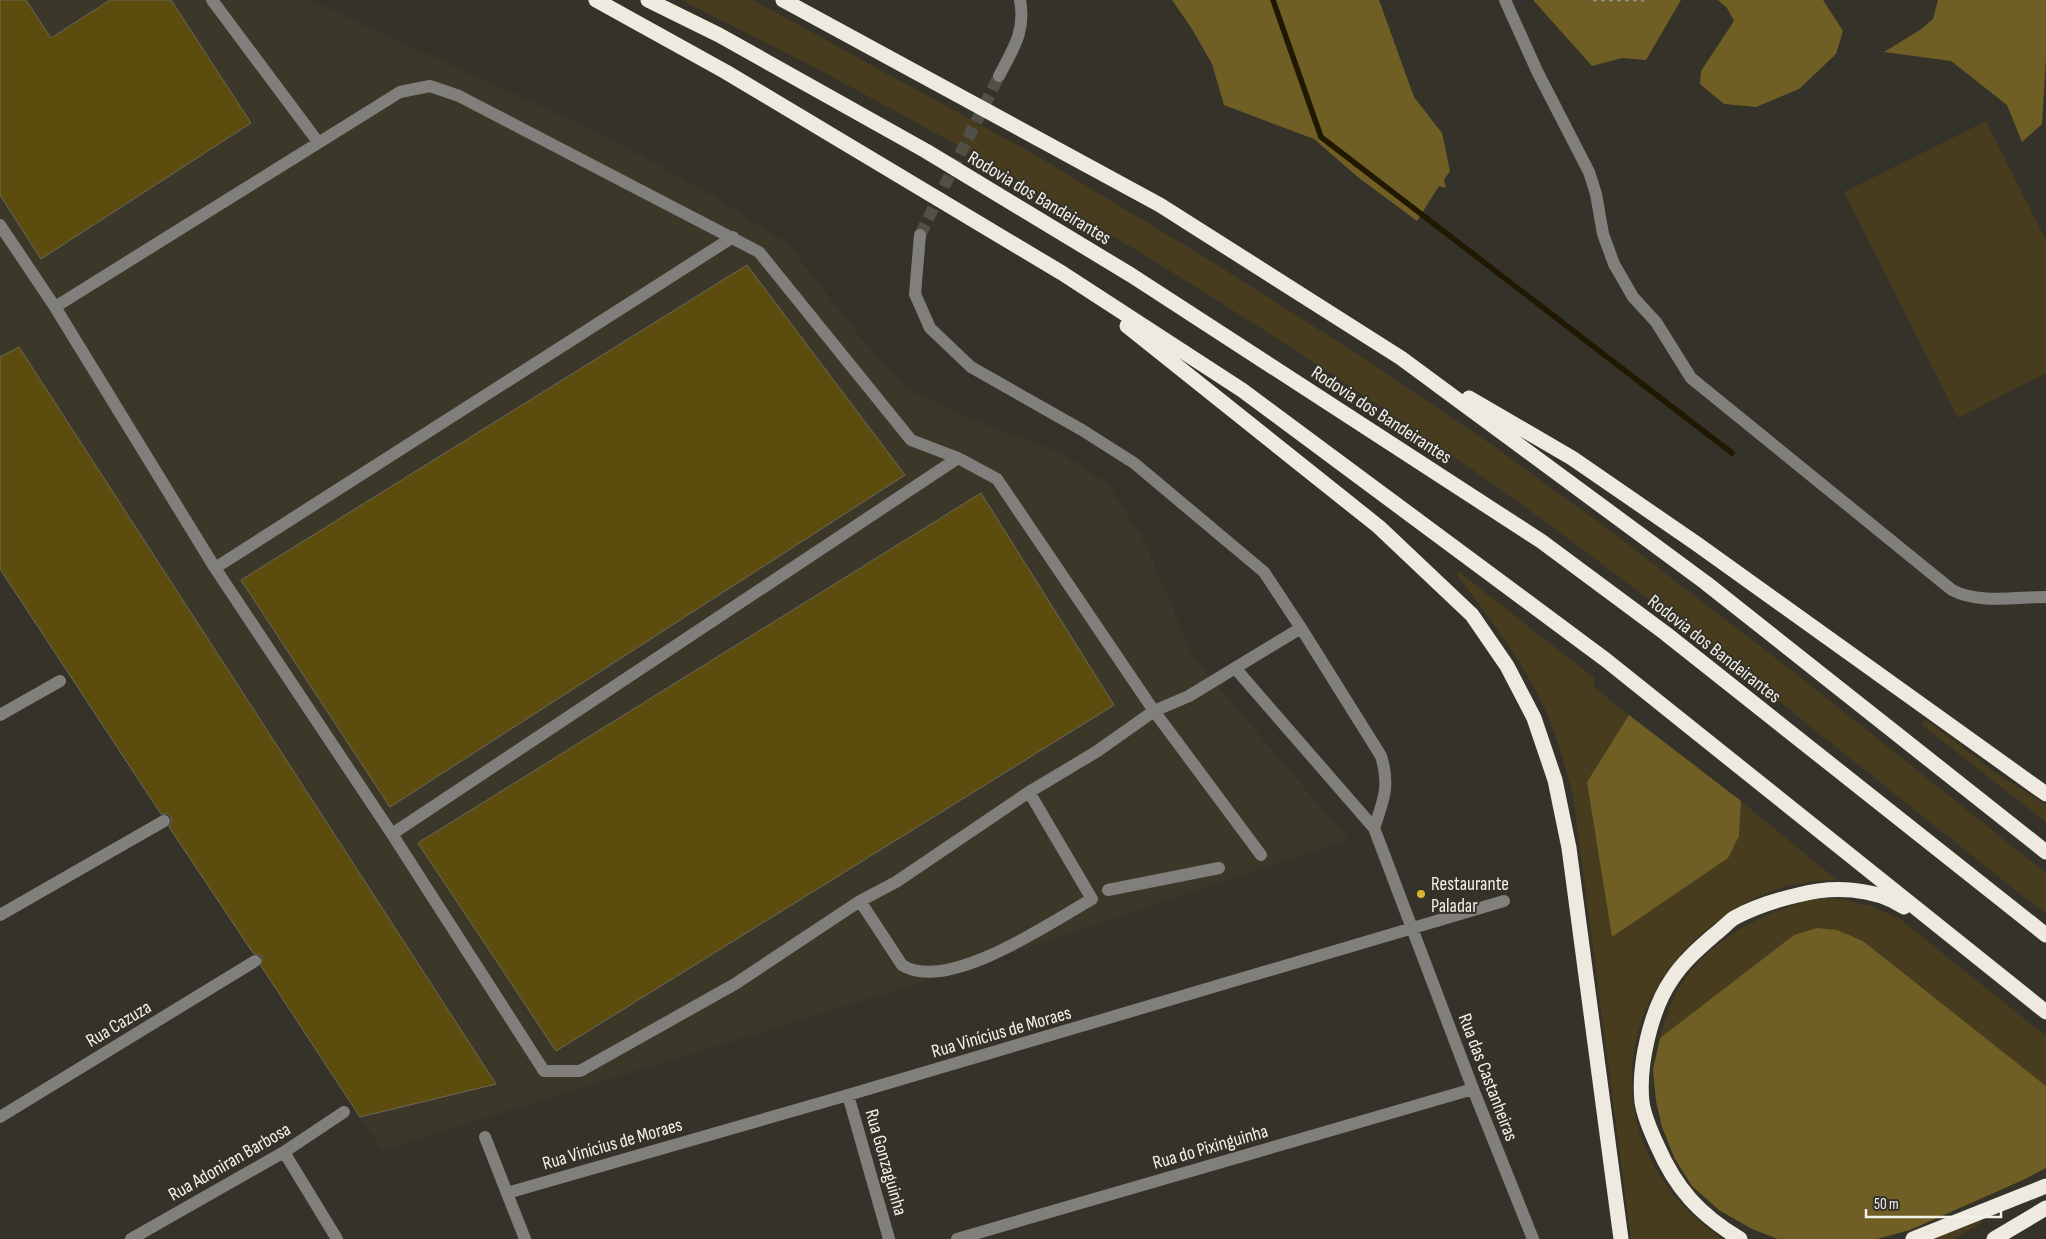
<svg xmlns="http://www.w3.org/2000/svg" width="2046" height="1239" font-family="'Sofia Sans Condensed',sans-serif">
<rect width="100%" height="100%" fill="#35322a"/>
<path fill="#3c3829" d="M 0,0 L 310,0 L 603,135 L 703,190 L 788,244 L 858,334 L 906,389 L 986,425 L 1061,453 L 1108,484 L 1145,543 L 1193,657 L 1348,839 L 967,968 L 382,1150 L 0,569 Z"/>
<path fill="#473d1e" d="M 681,0 L 753,0 L 1037,156 L 1214,263 L 1362,357 L 1498,449 L 1609,530 L 1799,676 L 2046,873 L 2046,914 C 1857,766 1674,611 1477,473 C 1224,296 958,136 681,0 Z
M 1986,121 L 2046,240 L 2046,373 L 1958,418 L 1844,192 Z
M 1458,571 L 1594,678 L 1594,687 L 1629,715 L 1587,782 L 1739,836 L 1741,801 L 1837,880 C 1791,880 1751,895 1715,923 C 1601,1010 1604,1159 1723,1239 L 1631,1239 L 1573,795 C 1563,760 1554,725 1537,693 C 1515,651 1486,613 1457,575 Z
M 1925,719 L 2002,777 L 2046,805 L 2046,822 L 1922,725 Z
M 1817,898 L 1841,899 L 1871,906 L 1900,919 L 2046,1036 L 2046,1086 L 1863,941 L 1837,930 L 1794,935 L 1660,1038 C 1665,1021 1671,1000 1681,985 C 1713,936 1763,913 1817,898 Z
M 1979,1220 L 1983,1222 L 1955,1239 L 1932,1239 Z"/>
<path fill="#6f5f25" d="M 1172,0 L 1379,0 L 1414,97 L 1442,133 L 1450,171 L 1444,180 L 1446,188 L 1439,186 L 1417,221 L 1359,178 L 1314,139 L 1224,105 L 1212,64 L 1192,29 Z
M 1533,0 L 1681,0 L 1646,60 L 1622,58 L 1592,66 Z
M 1718,0 L 1823,0 L 1843,31 L 1836,54 L 1799,89 L 1756,107 L 1724,104 L 1700,84 L 1701,71 L 1734,21 L 1727,8 Z
M 1938,0 L 2046,0 L 2046,58 L 2042,124 L 2022,142 L 2007,105 L 1951,61 L 1884,52 L 1920,30 L 1933,19 Z
M 1629,715 L 1741,801 L 1739,836 L 1728,858 L 1612,937 L 1587,782 Z
M 1817,928 L 1837,930 L 1863,941 L 2046,1086 L 2046,1168 L 2023,1180 L 1910,1230 L 1877,1239 L 1778,1239 L 1752,1229 L 1719,1210 L 1692,1186 L 1675,1159 L 1662,1127 L 1656,1101 L 1653,1069 L 1660,1038 L 1794,935 Z"/>
<g fill="none" stroke-linecap="round" stroke-linejoin="round">
<path stroke="#201800" stroke-width="5.5" d="M 1273,0 L 1321,137 L 1732,453"/>
</g>
<path fill="#5c4c0e" stroke="#6b695f" d="M 0,0 L 26,0 L 51,38 L 110,0 L 171,0 L 251,123 L 41,259 L 0,195 Z
M 747,265 L 905,475 L 390,807 L 241,580 Z
M 19,347 L 496,1084 L 360,1117 L 261,966 L 262,956 L 253,953 L 169,827 L 172,822 L 171,817 L 168,814 L 161,814 L 0,569 L 0,357 Z
M 981,493 L 1114,705 L 556,1051 L 418,843 Z"/>
<g fill="none" stroke-linecap="round" stroke-linejoin="round">
<path stroke="#524f47" stroke-width="12" stroke-dasharray="12 6" stroke-linecap="butt" d="M 920,235 L 999,76"/>
<path stroke="#918e88" stroke-width="3" stroke-dasharray="4 4" stroke-linecap="butt" d="M 1593,0 L 1644,0"/>
<path stroke="#817f7b" stroke-width="12" d="M 212,0 L 318,142
M 1505,0 L 1537,71 L 1589,172 L 1596,194 L 1603,234 L 1614,264 L 1633,297 L 1656,322 L 1691,378 L 1952,590 C 1978,604 2017,597 2046,597
M 999,76 C 1013,49 1026,31 1020,0
M 0,225 L 55,307 L 215,568 L 392,834 L 544,1071 L 580,1071 L 735,984 L 860,901 L 896,882 L 1029,792 L 1096,752 L 1154,711 L 1189,696 L 1235,668 L 1374,828 L 1473,1089 L 1533,1239
M 920,235 L 915,294 L 930,328 L 971,367 L 1082,430 L 1134,463 L 1264,572 L 1301,628 L 1235,668
M 55,307 L 400,92 L 430,86 L 459,96 L 759,252 L 911,440 L 958,458 L 997,479 L 1154,711 L 1261,855
M 215,568 L 733,237
M 1301,628 L 1381,756 C 1390,784 1384,800 1374,828
M 0,715 L 60,681
M 392,834 L 958,458
M 1108,890 L 1219,868
M 860,901 L 902,965 C 947,994 1050,923 1092,899 L 1029,792
M 0,915 L 164,821
M 848,1095 L 889,1239
M 0,1117 L 255,961
M 485,1137 L 525,1239
M 284,1152 L 337,1239
M 507,1193 L 848,1095 L 1504,901
M 131,1239 L 284,1152 L 344,1112
M 957,1239 L 1473,1089"/>
<path stroke="#eeeae0" stroke-width="15" d="M 596,0 L 726,72 L 1062,273 L 1242,390 L 1606,660 L 2046,1012
M 648,0 L 719,35 L 926,151 L 1131,275 L 1541,541 L 1665,633 L 2046,935
M 783,0 L 1160,205 L 1401,358 L 1706,583 L 2046,852
M 1127,326 L 1379,527 L 1472,615 L 1507,666 L 1534,718 L 1555,780 L 1569,848 L 1621,1239
M 1469,398 L 1572,458 L 1697,544 L 2046,794
M 1740,1239 C 1699,1214 1676,1189 1657,1145 C 1651,1132 1644,1116 1642,1102 C 1638,1065 1651,1009 1672,979 C 1683,962 1699,948 1714,935 C 1721,930 1727,923 1734,918 C 1754,907 1776,900 1798,895 C 1832,886 1873,887 1904,907
M 1913,1239 L 2046,1186
M 1994,1239 L 2046,1208"/>
</g>
<circle fill="#d7b434" stroke="#35322a" stroke-width="2" cx="1421" cy="894" r="5"/>
<g text-anchor="middle" stroke-width="4" stroke-linejoin="round" paint-order="stroke">
<g font-size="19" fill="#f3f1ec" stroke="#35322a">
<text transform="translate(1040 197) rotate(31)" y="7">Rodovia dos Bandeirantes</text>
<text transform="translate(1382 414) rotate(33)" y="7">Rodovia dos Bandeirantes</text>
<text transform="translate(1715 648) rotate(38)" y="7">Rodovia dos Bandeirantes</text>
<text transform="translate(118 1023) rotate(-31)" y="7">Rua Cazuza</text>
<text transform="translate(1001 1031) rotate(-16)" y="7">Rua Vinícius de Moraes</text>
<text transform="translate(1489 1077) rotate(69)" y="7">Rua das Castanheiras</text>
<text transform="translate(612 1143) rotate(-16)" y="7">Rua Vinícius de Moraes</text>
<text transform="translate(1210 1146) rotate(-16)" y="7">Rua do Pixinguinha</text>
<text transform="translate(229 1161) rotate(-30)" y="7">Rua Adoniran Barbosa</text>
<text transform="translate(887 1162) rotate(74)" y="7">Rua Gonzaguinha</text>
</g>
<g font-size="19" fill="#f3f1ec" stroke="#35322a" text-anchor="start">
<text x="1431" y="890">Restaurante<tspan x="1431" dy="22">Paladar</tspan></text>
</g>
</g>
<path d="M1866 1209v8h135v-8" fill="none" stroke="#f3f1ec" stroke-width="2.5"/>
<text x="1874" y="1209" font-size="15" fill="#f3f1ec" stroke="#35322a" stroke-width="4" paint-order="stroke">50 m</text>
</svg>
